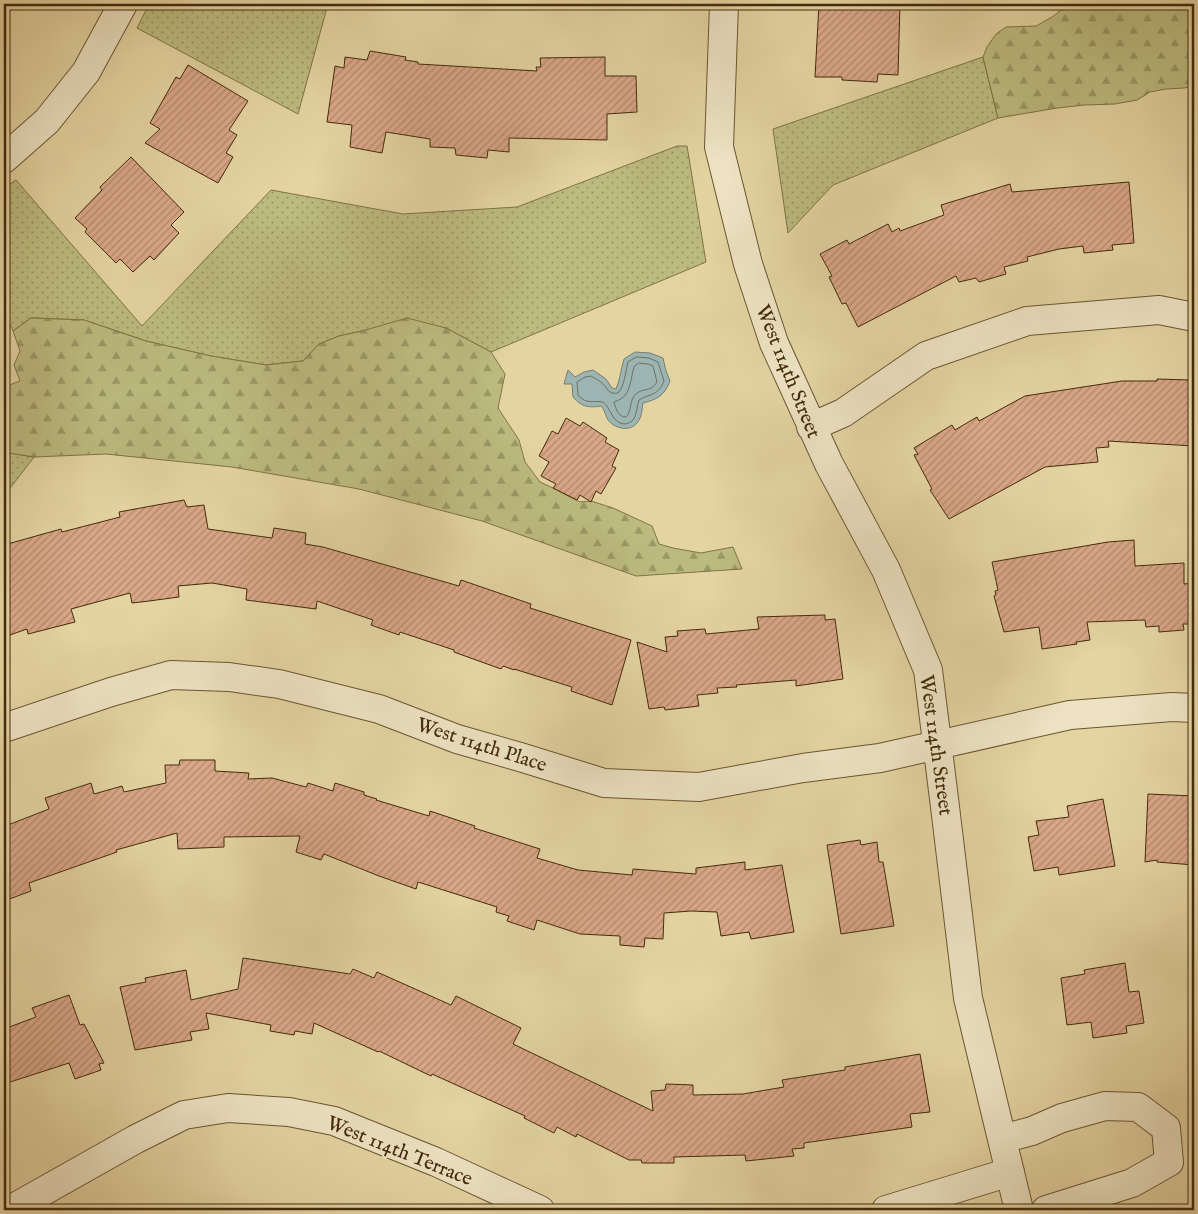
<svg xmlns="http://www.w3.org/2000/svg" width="1198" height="1214" font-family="'IM FELL English',serif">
<defs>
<pattern id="grass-dots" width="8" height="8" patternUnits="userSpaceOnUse" patternTransform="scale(1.25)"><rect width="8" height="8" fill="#bcbb7f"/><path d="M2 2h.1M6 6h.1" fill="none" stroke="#9a9866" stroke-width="1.8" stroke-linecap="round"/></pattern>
<pattern id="forest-firs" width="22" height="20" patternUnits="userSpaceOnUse" patternTransform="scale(1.25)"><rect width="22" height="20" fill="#bcbb7f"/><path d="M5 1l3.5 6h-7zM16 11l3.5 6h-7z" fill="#9a9866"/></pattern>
<pattern id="building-hatch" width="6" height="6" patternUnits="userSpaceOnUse" patternTransform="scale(1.25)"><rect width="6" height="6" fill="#daa788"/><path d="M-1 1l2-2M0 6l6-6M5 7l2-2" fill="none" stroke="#b2886e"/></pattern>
</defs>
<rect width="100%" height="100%" fill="#e4d4a2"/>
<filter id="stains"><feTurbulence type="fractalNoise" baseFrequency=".004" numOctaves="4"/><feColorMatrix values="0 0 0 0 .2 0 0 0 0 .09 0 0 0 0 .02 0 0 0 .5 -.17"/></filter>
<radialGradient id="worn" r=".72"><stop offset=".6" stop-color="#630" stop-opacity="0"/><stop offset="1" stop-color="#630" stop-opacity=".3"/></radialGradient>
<path fill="url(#grass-dots)" stroke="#807346" d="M 149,4 L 328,4 L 298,114 L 137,28 Z
M 983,57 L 998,118 L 833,185 L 788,233 L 773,129 Z
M 677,146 L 687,146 L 706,262 L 491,352 L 446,328 L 362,331 L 339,336 L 319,344 L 303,361 L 266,365 L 211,356 L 146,341 L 84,320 L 31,318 L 13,331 L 4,311 L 4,188 L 16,180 L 142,326 L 271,190 L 403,214 L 517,207 Z
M 4,450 L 9,453 L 34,457 L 11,487 L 4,489 Z"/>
<path fill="url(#forest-firs)" stroke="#807346" d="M 1069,4 L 1184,4 L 1194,16 L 1194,86 L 1184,88 L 1166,89 L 1150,92 L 1137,100 L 1115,104 L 1084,105 L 1057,108 L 998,118 L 983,57 L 987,47 L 996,34 L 1006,27 L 1036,26 L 1052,17 Z
M 31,318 L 84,320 L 146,341 L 211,356 L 266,365 L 303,361 L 319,344 L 339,336 L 362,331 L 407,318 L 446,328 L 491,352 L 505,374 L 498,408 L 519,440 L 525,462 L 540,482 L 553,488 L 580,502 L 591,501 L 613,508 L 652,526 L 659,544 L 673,548 L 701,553 L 733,547 L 742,569 L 636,576 L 482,521 L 359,489 L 232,467 L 106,454 L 34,457 L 9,453 L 4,450 L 4,387 L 20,381 L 14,365 L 20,351 L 13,331 Z"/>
<path fill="#9cb5b2" stroke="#787e70" d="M 635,352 L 650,353 L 663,358 L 666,371 L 670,381 C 664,396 658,399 643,403 C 642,408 642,414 640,418 C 634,433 616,430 608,420 C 605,415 605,410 601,406 C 588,408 582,407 573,397 L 572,384 L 564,384 L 568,370 L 575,377 L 584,372 L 593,370 L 606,379 L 612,388 L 616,389 C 620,380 621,369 624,359 Z"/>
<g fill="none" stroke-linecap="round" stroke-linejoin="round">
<path stroke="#70705f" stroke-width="1" d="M 637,357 L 649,358 L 658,362 L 664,381 C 658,396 651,393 639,400 C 637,405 637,413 634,419 C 631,422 628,424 624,424 C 612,423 611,408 603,402 C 592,400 587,405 578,395 L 577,382 L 585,377 L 591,376 C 594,378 599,380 602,383 C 608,388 608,395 618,393 C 625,385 625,373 628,362 Z
M 639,363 L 648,364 L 653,366 L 657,382 C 650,393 644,387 636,394 C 629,400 632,411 626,417 C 618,417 616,409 614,402 C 616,401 619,400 621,399 C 631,393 631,376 634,367 Z"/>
</g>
<path fill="url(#building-hatch)" stroke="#432b0c" d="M 819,4 L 900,4 L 898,75 L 878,74 L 877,82 L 842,80 L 842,77 L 815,77 Z
M 370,51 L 406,57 L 405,60 L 418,62 L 418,64 L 537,71 L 536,67 L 541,67 L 540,58 L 605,57 L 605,76 L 636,76 L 637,112 L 607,114 L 607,140 L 509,138 L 509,152 L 488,150 L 487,158 L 456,155 L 455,148 L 430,147 L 430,139 L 386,132 L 382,153 L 350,147 L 352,125 L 327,122 L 335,66 L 344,68 L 345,57 L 367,60 Z
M 188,65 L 248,101 L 229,130 L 237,135 L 226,153 L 233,157 L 218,183 L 145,143 L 160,129 L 150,123 L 176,77 L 180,79 Z
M 131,157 L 184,212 L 171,225 L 179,233 L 154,260 L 150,256 L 133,272 L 120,259 L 116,263 L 85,232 L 87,229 L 75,218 L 102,190 L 100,187 Z
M 1129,182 L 1134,243 L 1112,245 L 1113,250 L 1084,253 L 1083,246 L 1059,249 L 1027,257 L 1028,261 L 1004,267 L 1006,274 L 979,282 L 976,278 L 959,282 L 956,276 L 858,327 L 846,303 L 842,304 L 829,277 L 832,276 L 820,254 L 847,240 L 849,244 L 888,224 L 892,232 L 899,228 L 900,231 L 944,215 L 941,205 L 1010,184 L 1012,192 Z
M 1157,379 L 1190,380 L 1190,385 L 1194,385 L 1194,446 L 1108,441 L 1109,447 L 1096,448 L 1098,462 L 1045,467 L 949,519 L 930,490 L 932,489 L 914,455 L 918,454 L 914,448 L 952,425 L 955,430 L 977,417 L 979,421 L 1025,396 L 1122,381 L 1157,381 Z
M 566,418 L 580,426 L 583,422 L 607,438 L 605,442 L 619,450 L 612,466 L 616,468 L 601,494 L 596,491 L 591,502 L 580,495 L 577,500 L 553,488 L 556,484 L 541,476 L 549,462 L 539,456 L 552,431 L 558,434 Z
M 184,500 L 187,507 L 204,505 L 208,529 L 272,538 L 274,528 L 306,533 L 305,544 L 323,547 L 459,586 L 461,580 L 531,604 L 530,608 L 631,640 L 612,705 L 571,691 L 572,687 L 514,669 L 514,670 L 503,666 L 501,669 L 454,652 L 454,650 L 400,632 L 399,635 L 371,625 L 373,620 L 317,601 L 316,609 L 246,600 L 247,589 L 212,583 L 178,586 L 179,597 L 149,601 L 132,603 L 130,593 L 71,609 L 75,622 L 28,634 L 27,629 L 4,637 L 4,545 L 61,529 L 62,532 L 120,517 L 119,512 Z
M 1134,540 L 1135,566 L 1184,563 L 1184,584 L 1194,583 L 1194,624 L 1183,624 L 1184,630 L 1159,632 L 1159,626 L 1146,627 L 1145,620 L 1087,622 L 1090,640 L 1076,642 L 1077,644 L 1042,649 L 1039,627 L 1004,632 L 994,596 L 996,595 L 995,591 L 998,590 L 992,562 L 1108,542 Z
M 825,615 L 825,620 L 835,619 L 843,679 L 796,686 L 796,680 L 736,685 L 737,687 L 717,688 L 718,693 L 697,695 L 699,706 L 665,710 L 664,707 L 649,709 L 637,642 L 667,652 L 665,637 L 678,636 L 677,631 L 705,629 L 706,634 L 759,629 L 757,617 Z
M 180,760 L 215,760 L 215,771 L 249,773 L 248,779 L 272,778 L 306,787 L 308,783 L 333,791 L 335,783 L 364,792 L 364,795 L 377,799 L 376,800 L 429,816 L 430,811 L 475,826 L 474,828 L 540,849 L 537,858 L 578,870 L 632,875 L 633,869 L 696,874 L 696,868 L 745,862 L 745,870 L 782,865 L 794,932 L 751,939 L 749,932 L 721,936 L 717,912 L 691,911 L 664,913 L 663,939 L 645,938 L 644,947 L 620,945 L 620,936 L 580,934 L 537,920 L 534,930 L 507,921 L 509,916 L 496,912 L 497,907 L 418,882 L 416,889 L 379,876 L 324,854 L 321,860 L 296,852 L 300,836 L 224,837 L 224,847 L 178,849 L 177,833 L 116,850 L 117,852 L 29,883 L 31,891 L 4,901 L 4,823 L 7,823 L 8,825 L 49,809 L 45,798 L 91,783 L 94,794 L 122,786 L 124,792 L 166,783 L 165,765 L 179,765 Z
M 1148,794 L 1194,796 L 1194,865 L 1157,862 L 1157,860 L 1145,862 Z
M 1103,799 L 1115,866 L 1059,875 L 1058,867 L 1034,871 L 1028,837 L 1039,835 L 1036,821 L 1069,817 L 1067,806 Z
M 860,840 L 861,845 L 877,842 L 879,862 L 883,862 L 894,926 L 841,934 L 827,845 Z
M 243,958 L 350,974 L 353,969 L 374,978 L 377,972 L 451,1005 L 456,996 L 521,1028 L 513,1044 L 653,1111 L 651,1091 L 665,1090 L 666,1084 L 693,1085 L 693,1095 L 743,1094 L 784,1087 L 782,1080 L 845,1070 L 845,1067 L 920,1054 L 930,1112 L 910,1114 L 912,1127 L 804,1143 L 804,1148 L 792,1149 L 794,1156 L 746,1161 L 745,1155 L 674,1157 L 674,1163 L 642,1163 L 641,1160 L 629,1160 L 577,1134 L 576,1137 L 557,1127 L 554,1133 L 524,1118 L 525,1116 L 432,1074 L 431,1076 L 379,1051 L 378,1052 L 314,1023 L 312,1034 L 295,1031 L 294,1035 L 270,1031 L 271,1025 L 206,1013 L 209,1029 L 190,1032 L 192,1040 L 135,1050 L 120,987 L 146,982 L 145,978 L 186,970 L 191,1000 L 238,989 Z
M 1125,963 L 1129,992 L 1139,991 L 1144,1023 L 1126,1026 L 1127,1033 L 1093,1038 L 1091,1022 L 1067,1025 L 1061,978 L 1085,974 L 1084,970 Z
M 69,995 L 80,1025 L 84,1024 L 104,1063 L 99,1064 L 101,1070 L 75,1079 L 69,1063 L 4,1084 L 4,1029 L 36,1017 L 32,1008 Z"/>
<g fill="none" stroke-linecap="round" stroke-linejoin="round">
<defs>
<path id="minor" d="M 724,4 L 719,147 L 748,264 L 774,343 L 829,464 L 886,570 L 928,670 L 946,815 L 968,998 L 1019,1210
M 4,159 L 47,121 L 86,72 L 123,4
M 811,427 L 843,413 L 926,356 L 1027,321 L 1159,310 L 1194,317
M 4,728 L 111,692 L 171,675 L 229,677 L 279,684 L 379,709 L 457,739 L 520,757 L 604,783 L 699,787 L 803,768 L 880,758 L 1070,715 L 1172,707 L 1194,708
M 1002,1139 L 1032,1131 L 1062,1118 L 1105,1106 L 1138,1107 L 1166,1128 L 1169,1162 L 1132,1183 L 1046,1210
M 10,1210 L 136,1139 L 184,1115 L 228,1108 L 289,1112 L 334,1121 L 436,1162 L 540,1210
M 886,1210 L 1010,1172"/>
</defs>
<use href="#minor" stroke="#6b5532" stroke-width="30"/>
<use href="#minor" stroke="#ede3c3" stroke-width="28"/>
</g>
<g text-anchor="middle" stroke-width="4.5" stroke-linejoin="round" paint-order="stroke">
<g font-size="20" fill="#432b0c" stroke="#ede3c3">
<text transform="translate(789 371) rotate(68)" y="7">West 114th Street</text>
<text transform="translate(482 744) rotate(18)" y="7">West 114th Place</text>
<text transform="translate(937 745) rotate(82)" y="7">West 114th Street</text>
<text transform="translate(400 1150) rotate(22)" y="7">West 114th Terrace</text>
</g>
</g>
<rect width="1198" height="1214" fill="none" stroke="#e4d4a2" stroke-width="20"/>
<rect x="5" y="5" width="1188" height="1204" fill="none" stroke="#432b0c" stroke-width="2.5"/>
<rect x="10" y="10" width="1178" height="1194" fill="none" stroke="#432b0c"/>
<rect width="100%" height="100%" filter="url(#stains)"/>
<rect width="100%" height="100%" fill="url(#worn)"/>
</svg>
